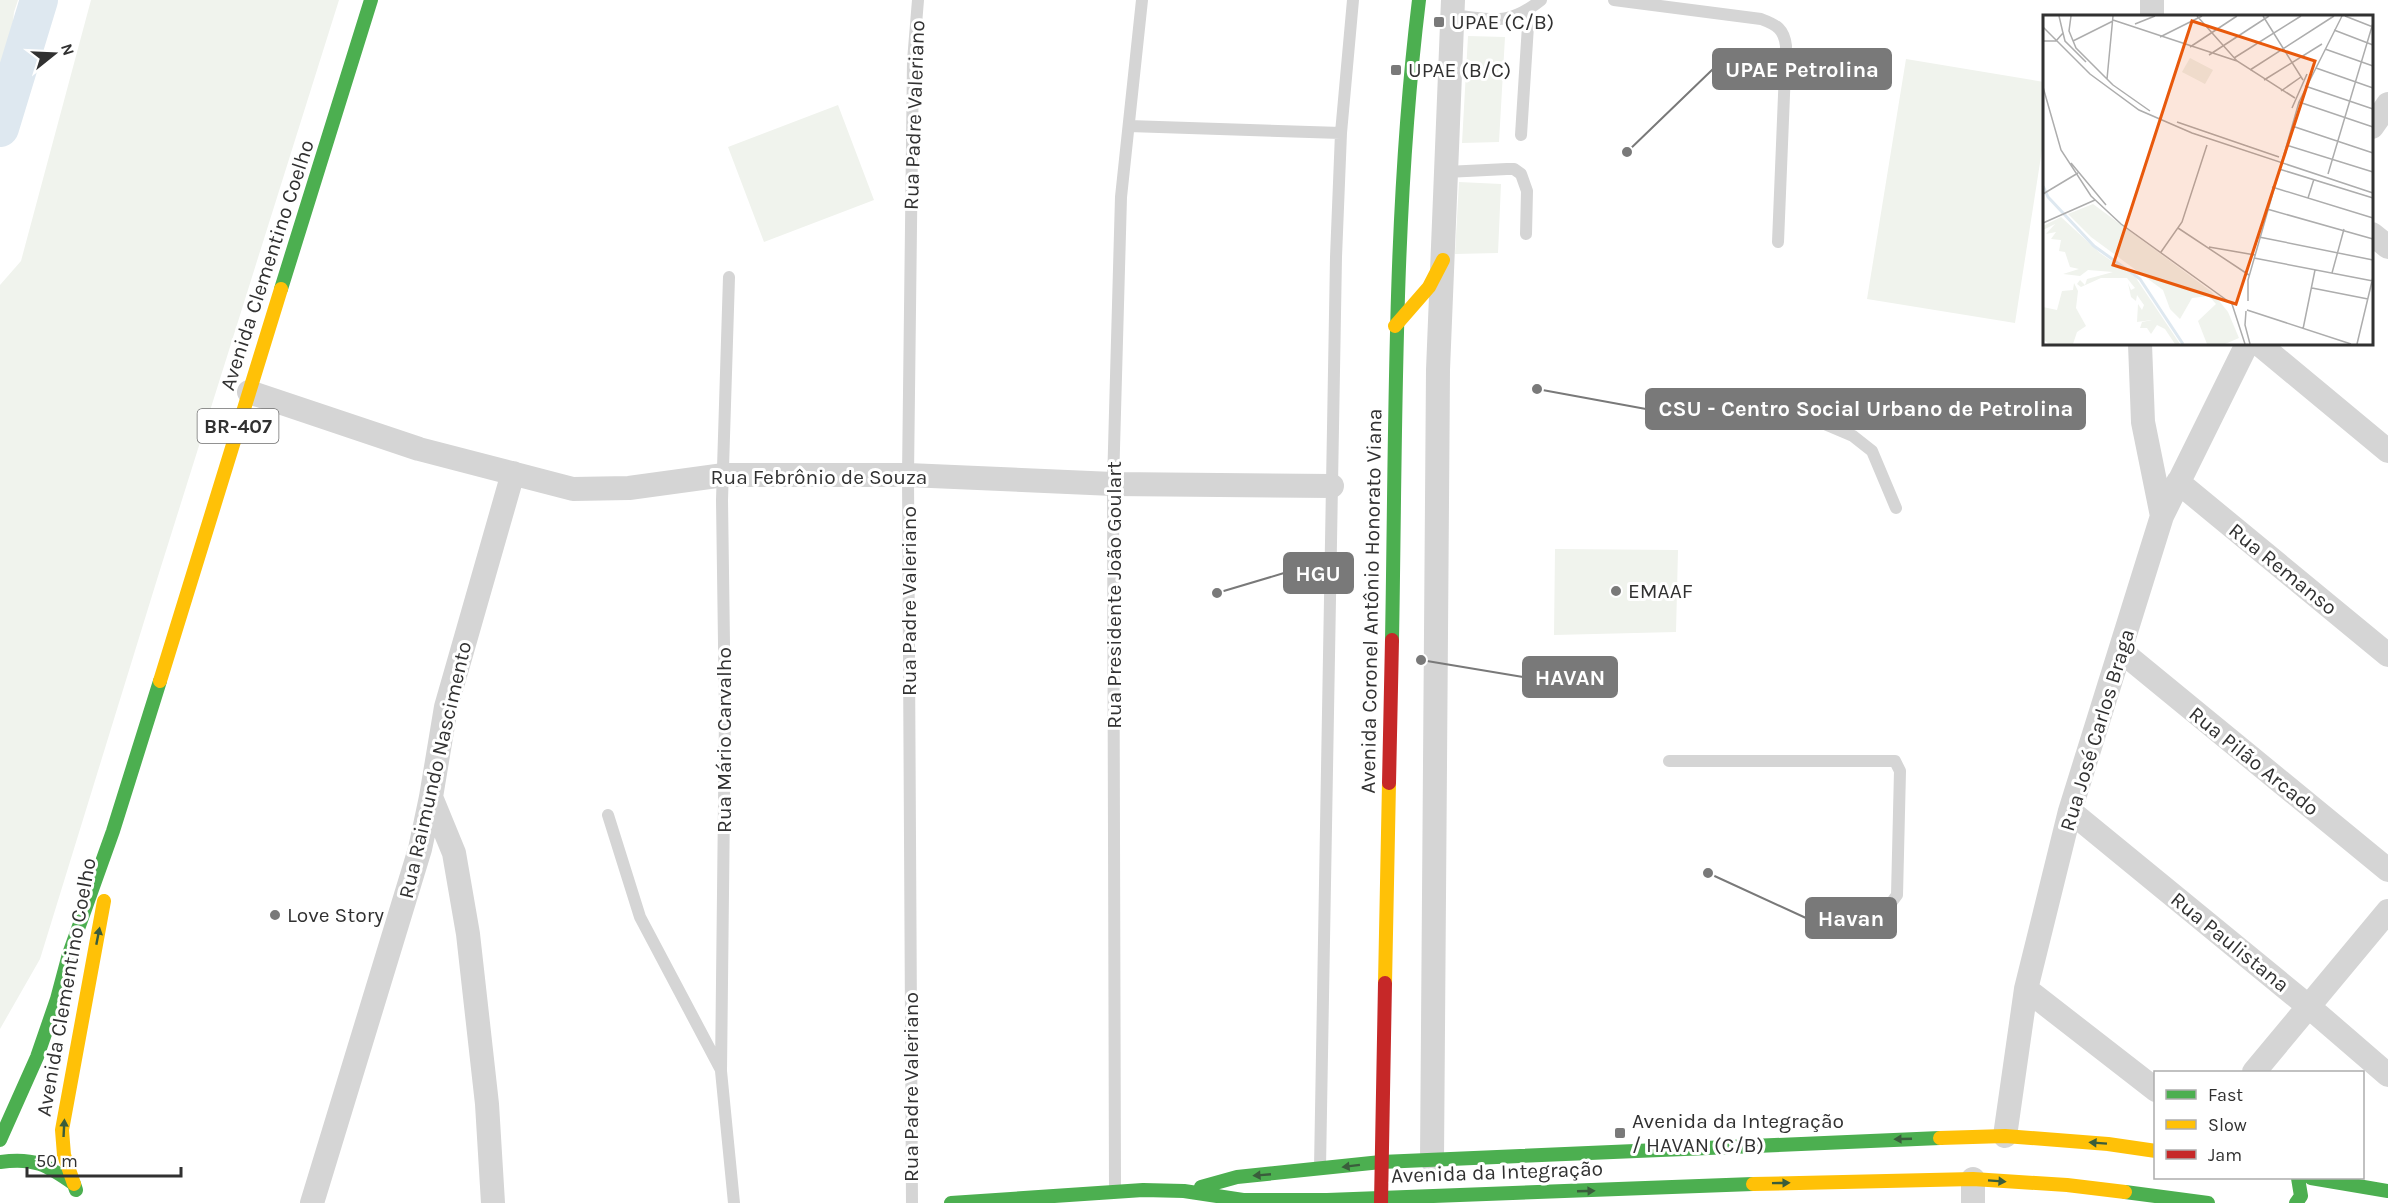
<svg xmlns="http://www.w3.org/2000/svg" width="2388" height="1203" font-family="Karla,sans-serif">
<rect width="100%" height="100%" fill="#fff"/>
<path fill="#f0f3ed" d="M 0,0 L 18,0 L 14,12 L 6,85 L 0,93 Z
M 91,0 L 339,0 L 159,573 L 40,959 L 0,1029 L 0,285 L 21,261 Z
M 1468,36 L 1505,37 L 1499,142 L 1462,143 Z
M 1906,59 L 2044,82 L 2044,137 L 2015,323 L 1867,299 Z
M 838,105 L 874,200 L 764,242 L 728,147 Z
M 1459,182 L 1501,184 L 1498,253 L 1455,254 Z
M 1555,549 L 1678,550 L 1676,632 L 1554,635 Z"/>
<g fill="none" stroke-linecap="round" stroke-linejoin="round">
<path stroke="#dee8f0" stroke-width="38" d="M 0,128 L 39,0"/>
<path stroke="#d5d5d5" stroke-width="12" d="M 1614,0 L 1761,19 C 1777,25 1784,29 1786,46 L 1778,242
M 1452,15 C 1492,19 1507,27 1541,0
M 1129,126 L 1341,133
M 1521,135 L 1529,10
M 1446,172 L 1507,169 L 1514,169 L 1521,174 L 1527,191 L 1526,234
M 729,277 L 722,500 L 725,715 L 721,1071 L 734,1203
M 1820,422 L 1853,436 L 1872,451 L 1896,508
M 1669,761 L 1895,761 L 1900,771 L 1897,895 L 1876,923
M 608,815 L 640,917 L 721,1070
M 1320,1168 L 1336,257 L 1341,133 L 1353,0
M 1115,1192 L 1113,484 L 1121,197 L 1142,0
M 912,1203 L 908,475 L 913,61 L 918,0"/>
<path stroke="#d5d5d5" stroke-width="24" d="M 2152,16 L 2152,0
M 2372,127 L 2388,104
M 2372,234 L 2388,247
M 2140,344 L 2143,422 L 2162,516
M 2259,344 L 2388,451
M 249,392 L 419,449 L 573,489 L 629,488 L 724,475 L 908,475 L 1113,484 L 1332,486
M 2178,482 L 2388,655
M 2121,651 L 2388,870
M 431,797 L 454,853 L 468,934 L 487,1104 L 493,1203
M 2070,811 L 2308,1006 L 2388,1075
M 2026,989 L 2156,1090
M 2254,1072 L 2388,911
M 2005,1136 L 2026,989 L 2070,811 L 2162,516 L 2247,344
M 1432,1160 L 1438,370 L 1453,0
M 312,1203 L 420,849 L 431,797 L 446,707 L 513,473
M 1973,1203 L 1973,1179"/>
<path stroke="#4caf50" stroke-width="14" d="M 281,289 L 371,0
M 1392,640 C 1396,426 1393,213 1419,0
M 0,1140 L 37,1057 L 57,999 L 69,954 L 113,831 L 160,681
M 0,1162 C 34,1157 47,1165 74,1184 L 76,1190
M 2311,1178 L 2388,1191
M 1201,1187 L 1237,1177 L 1381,1162 L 1940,1138
M 2125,1192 L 2208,1203
M 951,1203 L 1143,1190 L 1184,1191 L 1243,1200 L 1327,1200 L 1753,1184
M 2296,1203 L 2301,1196 L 2298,1178"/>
<path stroke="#ffc107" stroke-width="14" d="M 1395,326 L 1429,287 L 1443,260
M 160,681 L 281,289
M 1385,983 L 1389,783
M 1940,1138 L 2005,1136 L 2108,1144 L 2156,1151
M 74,1184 L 64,1155 L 62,1130 L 104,901
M 1753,1184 L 1973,1179 L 2067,1185 L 2125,1192"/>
<path stroke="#c62828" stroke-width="14" d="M 1389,783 L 1392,640
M 1381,1203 L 1385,983"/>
</g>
<defs><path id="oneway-solid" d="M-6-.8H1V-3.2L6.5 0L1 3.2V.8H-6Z" transform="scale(1.5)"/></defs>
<g fill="#3a5d3c">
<use href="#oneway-solid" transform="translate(98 936) rotate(-79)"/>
<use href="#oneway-solid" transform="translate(64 1128) rotate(-87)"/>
<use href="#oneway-solid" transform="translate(1903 1139) rotate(178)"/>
<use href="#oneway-solid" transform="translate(2098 1143) rotate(-176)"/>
<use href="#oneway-solid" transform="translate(1351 1166) rotate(173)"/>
<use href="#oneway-solid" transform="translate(1262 1175) rotate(175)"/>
<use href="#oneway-solid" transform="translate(1997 1181) rotate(4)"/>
<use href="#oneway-solid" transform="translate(1781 1183) rotate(-1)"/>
<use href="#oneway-solid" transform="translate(1586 1191) rotate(-2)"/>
</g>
<g fill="#797979" stroke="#fff" stroke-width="2">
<rect x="1433" y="16" width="12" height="12" rx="3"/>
<rect x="1390" y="64" width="12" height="12" rx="3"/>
<circle cx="1616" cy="591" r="6"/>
<circle cx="275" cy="915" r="6"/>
<rect x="1614" y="1127" width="12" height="12" rx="3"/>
</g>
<g text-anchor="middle" stroke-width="6" stroke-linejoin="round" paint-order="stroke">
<rect fill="#fff" stroke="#6f6f6f" stroke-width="1.5" x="197.5" y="409" width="81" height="34" rx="4.5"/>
<g font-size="20" font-weight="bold" fill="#313131">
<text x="238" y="433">BR-407</text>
</g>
<g font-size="21" fill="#313131" stroke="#fff" text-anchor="start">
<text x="1451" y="29">UPAE (C/B)</text>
<text x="1408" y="77">UPAE (B/C)</text>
<text x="1628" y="598">EMAAF</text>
<text x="287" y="922">Love Story</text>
<text x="1632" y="1128">Avenida da Integração<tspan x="1632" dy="24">/ HAVAN (C/B)</tspan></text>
</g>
<g font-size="21" fill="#313131" stroke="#fff">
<text transform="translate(914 115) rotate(-88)" y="7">Rua Padre Valeriano</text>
<text transform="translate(267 265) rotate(-72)" y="7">Avenida Clementino Coelho</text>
<text x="819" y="484">Rua Febrônio de Souza</text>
<text transform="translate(2283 569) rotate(39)" y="7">Rua Remanso</text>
<text transform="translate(1114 595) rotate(-90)" y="7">Rua Presidente João Goulart</text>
<text transform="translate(909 601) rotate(-90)" y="7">Rua Padre Valeriano</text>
<text transform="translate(1371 601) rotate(-89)" y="7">Avenida Coronel Antônio Honorato Viana</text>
<text transform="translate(2097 730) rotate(-73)" y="7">Rua José Carlos Braga</text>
<text transform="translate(724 740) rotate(-90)" y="7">Rua Mário Carvalho</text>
<text transform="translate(2254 761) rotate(39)" y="7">Rua Pilão Arcado</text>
<text transform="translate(435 770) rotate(-77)" y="7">Rua Raimundo Nascimento</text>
<text transform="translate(2230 942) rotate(39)" y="7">Rua Paulistana</text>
<text transform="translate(66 987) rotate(-80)" y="7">Avenida Clementino Coelho</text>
<text transform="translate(911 1087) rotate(-90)" y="7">Rua Padre Valeriano</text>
<text transform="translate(1497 1172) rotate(-2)" y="7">Avenida da Integração</text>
</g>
</g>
<g transform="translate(2043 15)">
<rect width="330" height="330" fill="#fff"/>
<path d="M 147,43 L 170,55 L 162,69 L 139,57 ZM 50,189 L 169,277 L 185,297 L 196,323 L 182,329 L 164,329 L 155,306 L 173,289 L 166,281 L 149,283 L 137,304 L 127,294 L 120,275 L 48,222 L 25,199 ZM 18,202 L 57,238 L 93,263 L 137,329 L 132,329 L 122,314 L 114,310 L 108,319 L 104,313 L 97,313 L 99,307 L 109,305 L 94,307 L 95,289 L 99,295 L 101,290 L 94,280 L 93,286 L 88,282 L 85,268 L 88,275 L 92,273 L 84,263 L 58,263 L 38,272 L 34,269 L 37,265 L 42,270 L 44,264 L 70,257 L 45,255 L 37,261 L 20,259 L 36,254 L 27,252 L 22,237 L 16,236 L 18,225 L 8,224 L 13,217 L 3,219 L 12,209 L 0,215 L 0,211 ZM 31,268 L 35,276 L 33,293 L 43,311 L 34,317 L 30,329 L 6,329 L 0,324 L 0,292 L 14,295 L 19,276 L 30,275 Z" fill="#f0f3ed"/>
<path fill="none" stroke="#dee8f0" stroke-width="3" d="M 0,171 L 5,182 L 51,231 L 97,264 L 140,329"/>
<path fill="none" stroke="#adadad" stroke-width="1.5" d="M 28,1 L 26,16 L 33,33 L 70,70M 154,1 L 194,46 L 252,83M 220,1 L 260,65M 302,1 L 330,12M 70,5 L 194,46M 92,9 L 112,1M 0,12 L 47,59 L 96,95 L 149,118 L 330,178M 291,15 L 330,30M 20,18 L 22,26 L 43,47M 117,22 L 159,1M 0,26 L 13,26 L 20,18 L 16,1M 30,26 L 70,6M 147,32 L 194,1M 282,34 L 330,51M 166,40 L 226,1M 191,43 L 258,1M 273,53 L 330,73M 207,55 L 291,1M 64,64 L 70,1M 221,65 L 279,29M 70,70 L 107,96M 262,71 L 330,94M 0,72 L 18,135 L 48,181 L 78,209 L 189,289M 238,76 L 258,62M 256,87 L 330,112M 249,93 L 264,59M 134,107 L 236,142M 249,111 L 330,138M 243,130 L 330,157M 28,148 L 63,190M 236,154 L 330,183M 285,159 L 330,8M 229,172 L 330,203M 0,179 L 35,158M 265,183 L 271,164M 224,194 L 330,224M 0,208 L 52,185M 135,213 L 206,260M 216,222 L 330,245M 166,232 L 212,240M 118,237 L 139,207 L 164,130M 211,243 L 330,266M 289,258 L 301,214M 269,273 L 325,284M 205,286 L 205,265 L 256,87 L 299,1M 189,289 L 202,329M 204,295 L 308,329M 203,296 L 202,310 L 207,329M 260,314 L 272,255M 314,329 L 330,262"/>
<path fill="#e8590c" fill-opacity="0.15" stroke="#e8590c" stroke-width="3" d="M 149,6 L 272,46 L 193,289 L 70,250 Z"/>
<rect width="330" height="330" fill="none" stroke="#313131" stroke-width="3"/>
</g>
<path fill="none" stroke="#797979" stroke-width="2" d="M1627 152L1713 69M1537 389L1646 409M1217 593L1284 573M1421 660L1523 677M1708 873L1806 918"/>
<g fill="#797979" stroke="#fff" stroke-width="2">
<circle cx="1627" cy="152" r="6"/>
<circle cx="1537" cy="389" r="6"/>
<circle cx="1217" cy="593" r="6"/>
<circle cx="1421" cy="660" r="6"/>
<circle cx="1708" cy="873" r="6"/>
</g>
<g fill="#797979" stroke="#797979" stroke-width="2">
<rect x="1713" y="49" width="178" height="40" rx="6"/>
<rect x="1646" y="389" width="439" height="40" rx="6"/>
<rect x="1284" y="553" width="69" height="40" rx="6"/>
<rect x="1523" y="657" width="94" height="40" rx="6"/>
<rect x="1806" y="898" width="90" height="40" rx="6"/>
</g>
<g font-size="22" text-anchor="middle" font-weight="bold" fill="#fff">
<text x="1802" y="77">UPAE Petrolina</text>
<text x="1866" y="416">CSU - Centro Social Urbano de Petrolina</text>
<text x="1318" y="581">HGU</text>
<text x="1570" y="685">HAVAN</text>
<text x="1851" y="926">Havan</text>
</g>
<rect x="2154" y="1071" width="210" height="108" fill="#ffffff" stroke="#adadad" stroke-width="1.5"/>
<rect x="2166" y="1090" width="30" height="9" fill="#4caf50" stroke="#adadad" stroke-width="1.5"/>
<text x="2208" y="1101" font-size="18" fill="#313131">Fast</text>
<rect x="2166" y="1120" width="30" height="9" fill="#ffc107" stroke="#adadad" stroke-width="1.5"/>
<text x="2208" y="1131" font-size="18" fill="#313131">Slow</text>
<rect x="2166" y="1150" width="30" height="9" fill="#c62828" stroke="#adadad" stroke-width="1.5"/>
<text x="2208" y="1161" font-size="18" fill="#313131">Jam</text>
<g transform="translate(54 54) rotate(72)" stroke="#ffffff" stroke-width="4.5" paint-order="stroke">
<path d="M0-4.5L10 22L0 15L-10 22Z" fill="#313131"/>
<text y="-9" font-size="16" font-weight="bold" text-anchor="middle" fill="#313131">N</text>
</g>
<path d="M27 1167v9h154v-9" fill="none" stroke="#313131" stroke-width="3"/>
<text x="36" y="1167" font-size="18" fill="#313131" stroke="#ffffff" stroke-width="4.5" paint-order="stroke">50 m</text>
</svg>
